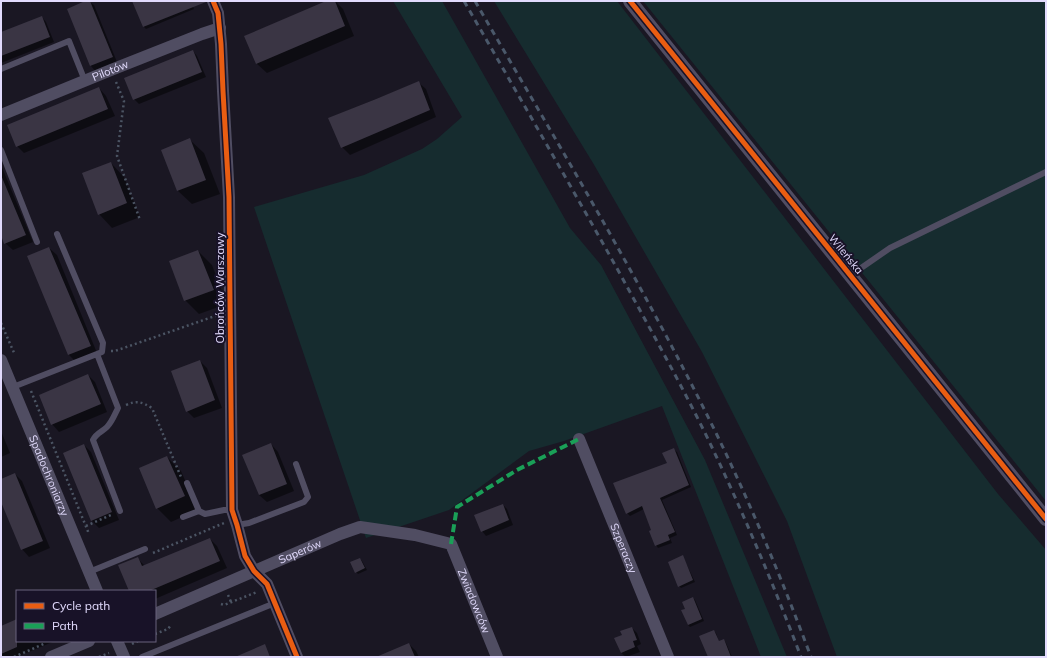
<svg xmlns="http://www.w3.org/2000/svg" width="1047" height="658" font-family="Mulish,sans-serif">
<rect width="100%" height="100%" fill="#1a1723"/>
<path fill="#162c2f" d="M 393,1 L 442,1 L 570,228 L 601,265 L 705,460 L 787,657 L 761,657 L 662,406 L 564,441 L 529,451 L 449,510 L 366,538 L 254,207 L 364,175 L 422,149 L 437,139 L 462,117 Z
M 494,1 L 617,1 L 998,494 L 1046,550 L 1046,657 L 837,657 L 787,521 L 702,352 L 593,163 Z
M 643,1 L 1046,1 L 1046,501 Z"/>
<path fill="#0007" d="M 88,1 L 94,5 L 117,62 L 95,71 L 91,66 L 68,9 Z
M 133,1 L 190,1 L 194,9 L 146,29 L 144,27 Z
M 328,1 L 335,1 L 343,9 L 354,36 L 267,73 L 257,64 L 245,36 Z
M 42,17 L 46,22 L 54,42 L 1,63 L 1,33 Z
M 193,51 L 197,56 L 206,77 L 139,104 L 134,99 Z
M 418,82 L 426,89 L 436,117 L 350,155 L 342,147 L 329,118 Z
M 99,88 L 106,96 L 115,116 L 24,153 L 17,146 Z
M 190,140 L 204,153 L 220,194 L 192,204 L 178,191 L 163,150 Z
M 111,163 L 124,177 L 140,217 L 112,228 L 99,214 Z
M 1,165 L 33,242 L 13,250 L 5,243 L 1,233 Z
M 49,248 L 57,255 L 97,353 L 76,362 L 69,355 Z
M 198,251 L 212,265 L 227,304 L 199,314 L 185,300 Z
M 200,361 L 207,368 L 222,408 L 194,418 L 187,411 Z
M 88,375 L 95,382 L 107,412 L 59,432 L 52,424 Z
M 1,431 L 10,453 L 1,457 Z
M 271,444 L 278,452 L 294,491 L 267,502 L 259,495 Z
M 84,445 L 91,452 L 119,520 L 99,528 L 92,521 Z
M 674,450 L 677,452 L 691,487 L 662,500 L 677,535 L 670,538 L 672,543 L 658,548 L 656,545 L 652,530 L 644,509 L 630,516 L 627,513 L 668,464 Z
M 167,457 L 181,471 L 198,510 L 171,522 L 157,508 Z
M 15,474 L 22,481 L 50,548 L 29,557 L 22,549 L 1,500 L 1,480 Z
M 503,505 L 507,509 L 513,525 L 486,536 L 482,531 Z
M 210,539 L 217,546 L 227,568 L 155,599 L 155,591 L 130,591 L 137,558 L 145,566 Z
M 360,559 L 362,561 L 367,570 L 358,574 L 356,572 Z
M 684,559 L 695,582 L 681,588 L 679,586 Z
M 693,598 L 695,600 L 704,621 L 690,627 L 688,625 Z
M 17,620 L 17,641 L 55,641 L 17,657 L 1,657 L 1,627 Z
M 632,628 L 637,633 L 641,644 L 637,646 L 640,652 L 626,657 L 621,653 L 624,636 Z
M 713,631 L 716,633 L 719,642 L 724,640 L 726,643 L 732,657 L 709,657 Z
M 409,644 L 416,651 L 419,657 L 396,657 Z"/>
<path fill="#3a3544" d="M 85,1 L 90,1 L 113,57 L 90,66 L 67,9 Z
M 132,1 L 206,1 L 206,2 L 143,27 Z
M 326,1 L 335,1 L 345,26 L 256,64 L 244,36 Z
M 42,16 L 50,37 L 1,56 L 1,32 Z
M 193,50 L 202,72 L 133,100 L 124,78 Z
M 419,81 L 430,110 L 341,148 L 328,118 L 376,99 Z
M 99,87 L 108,109 L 16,147 L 7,125 Z
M 190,138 L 206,180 L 177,191 L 161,150 Z
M 111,162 L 127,203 L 98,215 L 82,173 Z
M 1,175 L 26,235 L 4,244 L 1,235 Z
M 49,247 L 91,346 L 68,355 L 27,256 Z
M 198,250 L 214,290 L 184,301 L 169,261 Z
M 200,360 L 215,400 L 186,412 L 171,371 Z
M 88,374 L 101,404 L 51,425 L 39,395 Z
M 271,443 L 287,484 L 259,495 L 242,455 Z
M 84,444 L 112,512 L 91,521 L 63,453 Z
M 674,448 L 689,485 L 660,498 L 675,532 L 668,535 L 670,540 L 655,546 L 649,531 L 651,530 L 642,506 L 626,514 L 613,483 L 667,463 L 662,453 Z
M 167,456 L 185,496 L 156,509 L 139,468 Z
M 15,473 L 43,541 L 21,550 L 1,502 L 1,479 Z
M 503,504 L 509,520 L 481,532 L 474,515 Z
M 210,538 L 220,561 L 149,591 L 129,591 L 118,565 L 138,557 L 142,566 Z
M 683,555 L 693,580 L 678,587 L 668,562 Z
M 360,558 L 365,568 L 355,573 L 350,562 Z
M 693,597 L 702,619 L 688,625 L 681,610 L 685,609 L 682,602 Z
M 17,619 L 17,647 L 1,654 L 1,626 Z
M 632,627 L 637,640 L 633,641 L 635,647 L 621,653 L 614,638 L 622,635 L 620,631 Z
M 714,630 L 719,641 L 724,639 L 731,657 L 708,657 L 699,636 Z
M 409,643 L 415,657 L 376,657 Z
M 265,644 L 270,657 L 235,657 Z"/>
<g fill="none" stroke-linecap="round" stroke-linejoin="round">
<path stroke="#4b5463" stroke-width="2.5" stroke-dasharray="2 3" stroke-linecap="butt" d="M 116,82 L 124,101 L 117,156 L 140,220
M 1,323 L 15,355
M 111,351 L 115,351 L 218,315
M 31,391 L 89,534
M 126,405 C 137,400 142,402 152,408 L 181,477
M 86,526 L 111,515
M 153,553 L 224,523
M 228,595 L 231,602
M 221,604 L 224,605 L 257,592
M 155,634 L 168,629 L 171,625
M 132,644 L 138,641
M 14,657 L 46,643
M 99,657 L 109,653"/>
<path stroke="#504d62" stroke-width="6" d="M 1,69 L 69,41 L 85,81
M 1,150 L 37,242
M 851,275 L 890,248 L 1046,172
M 97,354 L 118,408 C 115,414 112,422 107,427 C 102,432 96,433 93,440 L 120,511
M 13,387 L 102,352 L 103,343 L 57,234
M 187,483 L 199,511
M 183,517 L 199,511 L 205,514 L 224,510 L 232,510
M 237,525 L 249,523 L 304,502 L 308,497 L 296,464
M 89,572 L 145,549
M 142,657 L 275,603"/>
<g stroke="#504d62" stroke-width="12">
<path d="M 213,1 L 218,13 L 221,44 L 223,91 L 229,197 L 232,510 L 237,525 L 245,556 L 254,571 L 267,584 L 297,657"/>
<path id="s1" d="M 1,115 L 111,70 L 202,34 L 220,28"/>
<path id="s2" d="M 1,360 L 97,591"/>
<path id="s3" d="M 579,439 L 668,657"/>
<path id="s4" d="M 155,614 L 340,534 L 360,527 L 415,535 L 451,544 L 497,657"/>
<path d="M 117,641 L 124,657"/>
<path d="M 51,657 L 89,641"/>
</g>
<path stroke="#504d62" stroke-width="14" d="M 630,1 L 1046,519"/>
<path stroke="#4a586a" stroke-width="3" stroke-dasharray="6 5" stroke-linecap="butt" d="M 464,1 C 516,91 568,181 619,272 C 649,327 680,382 708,439 C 742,510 773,583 801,657
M 475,1 C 558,144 644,286 717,435 C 752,507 783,582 811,657"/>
<path stroke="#1a9f57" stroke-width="4" stroke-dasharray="8 4" stroke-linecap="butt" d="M 451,544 L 457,507 L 517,470 L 579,439"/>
<defs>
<path id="cycleway" d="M 213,1 L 218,13 L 221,44 L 223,91 L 229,197 L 232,510 L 237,525 L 245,556 L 254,571 L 267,584 L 297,657
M 630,1 L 1046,519"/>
</defs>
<use href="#cycleway" stroke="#181228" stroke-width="8"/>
<use href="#cycleway" stroke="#e95d12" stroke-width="5"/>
</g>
<g text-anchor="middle" stroke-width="4" stroke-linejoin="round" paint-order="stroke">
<g font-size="11" fill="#e2dbfd" stroke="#181228">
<text dy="4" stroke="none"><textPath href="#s1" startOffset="118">Pilotów</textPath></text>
<text transform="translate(846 254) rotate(51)" y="4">Wileńska</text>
<text transform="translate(220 288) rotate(-90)" y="4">Obrońców Warszawy</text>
<text dy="4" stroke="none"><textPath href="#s2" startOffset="125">Spadochroniarzy</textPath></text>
<text dy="4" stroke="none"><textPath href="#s3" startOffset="118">Szperaczy</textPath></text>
<text dy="4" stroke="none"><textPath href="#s4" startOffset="158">Saperów</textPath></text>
<text dy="4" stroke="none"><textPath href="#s4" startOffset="377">Zwiadowców</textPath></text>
</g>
</g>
<rect width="1047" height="658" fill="none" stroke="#e2dbfd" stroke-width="4"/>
<rect x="16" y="590" width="140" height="52" fill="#181228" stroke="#69627d"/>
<rect x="24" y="603" width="20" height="6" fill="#e95d12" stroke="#69627d"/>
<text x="52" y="610" font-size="12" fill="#e2dbfd">Cycle path</text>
<rect x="24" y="623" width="20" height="6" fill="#1a9f57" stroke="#69627d"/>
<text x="52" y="630" font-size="12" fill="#e2dbfd">Path</text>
</svg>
